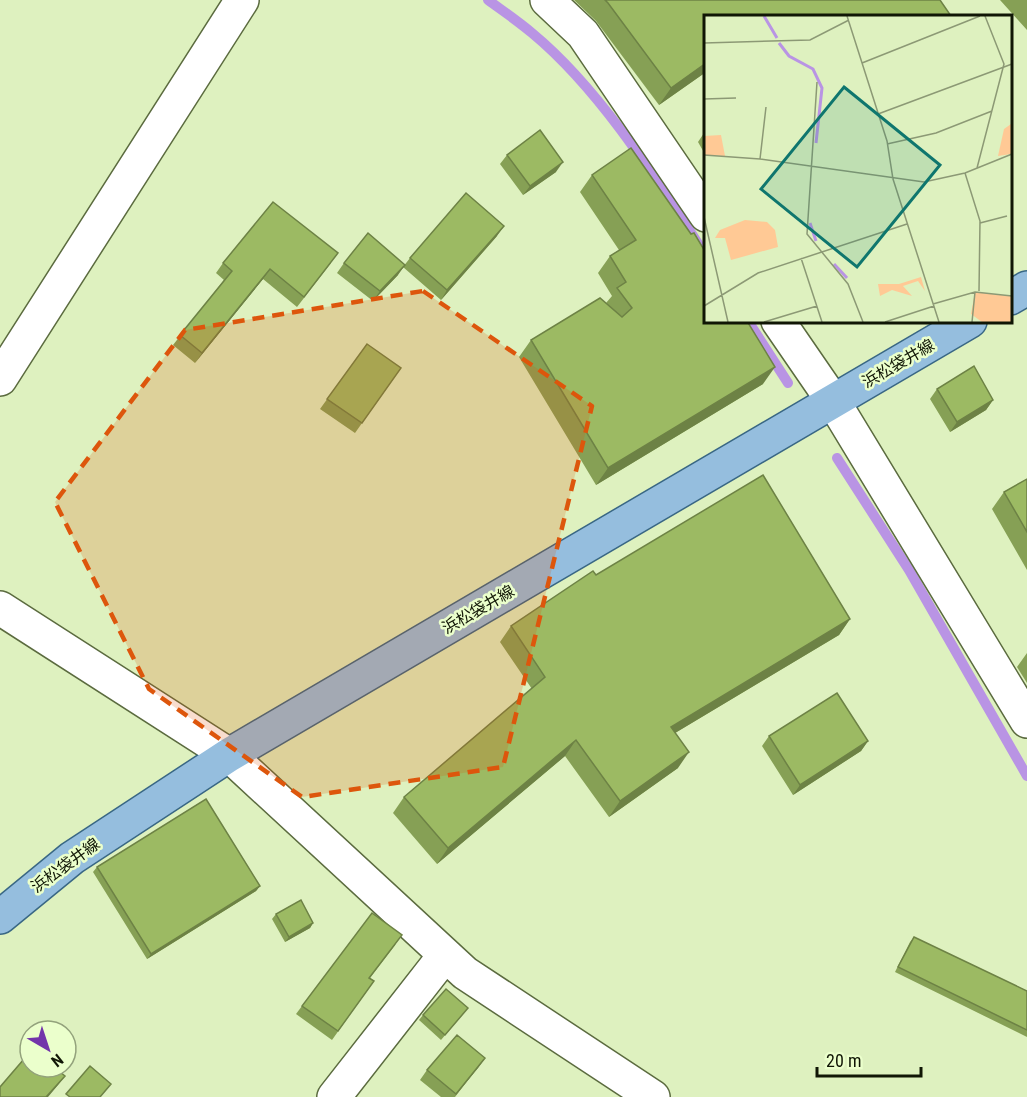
<svg xmlns="http://www.w3.org/2000/svg" width="1027" height="1097" font-family="'Roboto Condensed','Noto Sans JP',sans-serif">
<rect width="100%" height="100%" fill="#def1bf"/>
<g fill="none" stroke-linecap="round" stroke-linejoin="round">
<path stroke="#b994e4" stroke-width="10" d="M 488,0 C 503,11 518,21 532,33 C 601,90 658,182 706,256
M 748,321 L 788,383
M 837,458 L 909,570 L 1027,776"/>
<defs>
<path id="minor" d="M 547,0 L 583,34 L 706,215
M 778,321 L 833,401 L 1027,721
M 0,379 L 242,0
M 0,608 L 229,755 L 465,973 L 653,1097
M 334,1097 L 445,955"/>
<path id="major" d="M 1010,298 L 1027,288
M 0,917 L 72,858 L 229,755 L 970,321"/>
</defs>
<use href="#minor" stroke="#5b6b3f" stroke-width="36"/>
<use href="#major" stroke="#396784" stroke-width="36"/>
<use href="#minor" stroke="#fff" stroke-width="33"/>
<use href="#major" stroke="#95bede" stroke-width="33"/>
</g>
<path fill="#86a055" d="M 574,0 L 940,0 L 706,16 L 706,72 L 659,105 L 596,21 Z
M 1000,0 L 1027,0 L 1027,30 Z
M 706,130 L 706,156 L 698,142 Z
M 507,155 L 556,172 L 523,195 L 500,164 Z
M 592,175 L 763,384 L 596,485 L 519,357 L 531,340 L 606,303 L 612,296 L 598,273 L 610,256 L 619,250 L 580,192 Z
M 497,236 L 441,300 L 403,267 L 410,258 Z
M 223,263 L 331,263 L 297,307 L 263,279 L 195,363 L 173,345 L 224,280 L 216,273 Z
M 344,263 L 398,275 L 373,301 L 337,273 Z
M 367,344 L 394,378 L 355,433 L 320,409 Z
M 937,389 L 993,400 L 986,410 L 950,432 L 930,399 Z
M 1027,479 L 1027,570 L 992,509 L 1004,492 Z
M 596,575 L 850,619 L 839,635 L 675,733 L 678,768 L 609,817 L 565,756 L 437,864 L 393,813 L 404,797 L 532,689 L 500,642 L 511,626 Z
M 1027,653 L 1027,683 L 1017,667 Z
M 769,736 L 868,741 L 861,751 L 793,795 L 762,746 Z
M 97,867 L 260,886 L 256,891 L 147,959 L 93,872 Z
M 276,914 L 313,923 L 310,928 L 285,942 L 272,919 Z
M 914,937 L 1027,991 L 1027,1037 L 895,972 L 910,942 Z
M 396,944 L 370,978 L 374,981 L 332,1040 L 296,1014 L 302,1006 Z
M 464,1013 L 441,1040 L 419,1020 L 423,1015 Z
M 485,1058 L 455,1097 L 441,1097 L 420,1080 L 427,1070 Z"/>
<path fill="#6d8245" d="M 706,63 L 706,72 L 659,105 L 671,88 Z
M 563,162 L 556,172 L 523,195 L 530,186 Z
M 504,226 L 497,236 L 441,300 L 447,290 Z
M 405,265 L 398,275 L 373,301 L 380,291 Z
M 270,269 L 263,279 L 195,363 L 202,353 Z
M 775,367 L 763,384 L 596,485 L 608,468 Z
M 993,400 L 986,410 L 950,432 L 957,422 Z
M 850,619 L 839,635 L 660,742 L 671,727 Z
M 576,740 L 565,756 L 437,864 L 448,848 Z
M 868,741 L 861,751 L 793,795 L 800,785 Z
M 689,752 L 678,768 L 609,817 L 620,801 Z
M 260,886 L 256,891 L 147,959 L 151,954 Z
M 313,923 L 310,928 L 285,942 L 289,937 Z
M 485,1058 L 478,1068 L 454,1097 Z
M 65,1076 L 58,1085 L 48,1097 L 46,1097 Z"/>
<path fill="#9cba63" stroke="#6d8245" stroke-width="1.5" d="M 605,0 L 940,0 L 951,16 L 706,16 L 706,63 L 671,88 L 608,3 Z
M 540,130 L 563,162 L 530,186 L 507,155 Z
M 631,148 L 691,234 L 694,233 L 706,253 L 706,321 L 747,321 L 775,367 L 608,468 L 531,340 L 600,298 L 622,317 L 632,308 L 617,288 L 626,282 L 610,256 L 636,240 L 592,175 Z
M 466,193 L 504,226 L 447,290 L 410,258 Z
M 273,202 L 338,253 L 304,297 L 270,269 L 202,353 L 180,335 L 232,271 L 223,263 Z
M 368,233 L 405,265 L 380,291 L 344,263 Z
M 367,344 L 401,368 L 362,423 L 327,399 Z
M 974,366 L 993,400 L 957,422 L 937,389 Z
M 763,475 L 850,619 L 671,727 L 689,752 L 620,801 L 576,740 L 448,848 L 404,797 L 545,677 L 511,626 L 593,571 L 596,575 Z
M 1027,479 L 1027,532 L 1004,492 Z
M 837,693 L 868,741 L 800,785 L 769,736 Z
M 206,799 L 260,886 L 151,954 L 97,867 Z
M 301,900 L 313,923 L 289,937 L 276,914 Z
M 372,913 L 402,935 L 369,978 L 374,981 L 338,1031 L 302,1006 Z
M 914,937 L 1027,991 L 1027,1030 L 898,967 Z
M 446,989 L 468,1008 L 445,1035 L 423,1015 Z
M 457,1035 L 485,1058 L 456,1094 L 427,1070 Z
M 30,1052 L 30,1067 L 54,1067 L 65,1076 L 46,1097 L 0,1097 L 0,1087 Z
M 90,1066 L 111,1084 L 100,1097 L 70,1097 L 66,1094 Z"/>
<path fill="#dd560c" fill-opacity="0.2" stroke="#dd560c" stroke-width="4.5" stroke-dasharray="12 8" stroke-linejoin="round" d="M 423,291 L 592,406 L 503,767 L 302,797 L 149,689 L 55,502 L 185,330 Z"/>
<g text-anchor="middle" stroke-width="5" stroke-linejoin="round" paint-order="stroke">
<g font-size="16" fill="#101605" stroke="#ebffcc">
<text transform="translate(898 363) rotate(-30)" y="6">浜松袋井線</text>
<text transform="translate(478 609) rotate(-30)" y="6">浜松袋井線</text>
<text transform="translate(65 865) rotate(-36)" y="6">浜松袋井線</text>
</g>
</g>
<g transform="translate(704 15)">
<rect width="308" height="308" fill="#def1bf"/>
<path d="M 307,109 L 307,139 L 294,141 L 300,114 ZM 17,120 L 21,141 L 0,140 L 0,121 Z" fill="#ffc995"/>
<path d="M 41,205 L 63,207 L 71,215 L 74,232 L 27,245 L 21,223 L 11,223 L 16,215 ZM 217,262 L 221,276 L 214,266 L 199,271 L 208,281 L 188,275 L 176,281 L 174,269 L 195,269 ZM 271,277 L 307,281 L 307,307 L 278,307 L 267,299 Z" fill="#ffc995"/>
<path fill="none" stroke="#b994e4" stroke-width="3" d="M 60,1 L 73,23M 75,28 L 85,41 L 109,54 L 118,73 L 112,128M 106,208 L 112,226M 130,249 L 143,263"/>
<path fill="none" stroke="#8c9975" stroke-width="1.5" d="M 143,1 L 183,126 L 189,164 L 235,307M 0,28 L 106,25 L 145,5M 158,48 L 276,1M 113,67 L 103,219 L 144,269 L 159,307M 0,84 L 32,83M 174,99 L 308,49M 183,129 L 232,118 L 288,96M 0,140 L 56,144 L 220,167 L 261,158 L 308,139M 56,144 L 62,92M 273,153 L 300,49 L 281,1M 261,158 L 276,206 L 275,276M 0,202 L 24,307M 276,208 L 303,201M 97,243 L 118,307M 229,289 L 271,277 L 308,281M 0,291 L 54,258 L 203,209M 60,307 L 113,291M 181,307 L 230,291M 268,307 L 271,277"/>
<path fill="#0f766e" fill-opacity="0.15" stroke="#0f766e" stroke-width="3" d="M 140,72 L 236,150 L 153,252 L 57,174 Z"/>
<rect width="308" height="308" fill="none" stroke="#101605" stroke-width="3"/>
</g>
<g transform="translate(48 1049) rotate(141)"><circle r="28" fill="#ebffcc" stroke="#93a27c" stroke-width="1.5"/>
<path d="M0-4.5L10 22L0 15L-10 22Z" fill="#7335aa"/>
<text y="-9" font-size="16" font-weight="bold" text-anchor="middle" fill="#101605">N</text>
</g>
<path d="M817 1067v9h104v-9" fill="none" stroke="#101605" stroke-width="3"/>
<text x="826" y="1067" font-size="18" fill="#101605" stroke="#ebffcc" stroke-width="4.5" paint-order="stroke">20 m</text>
</svg>
